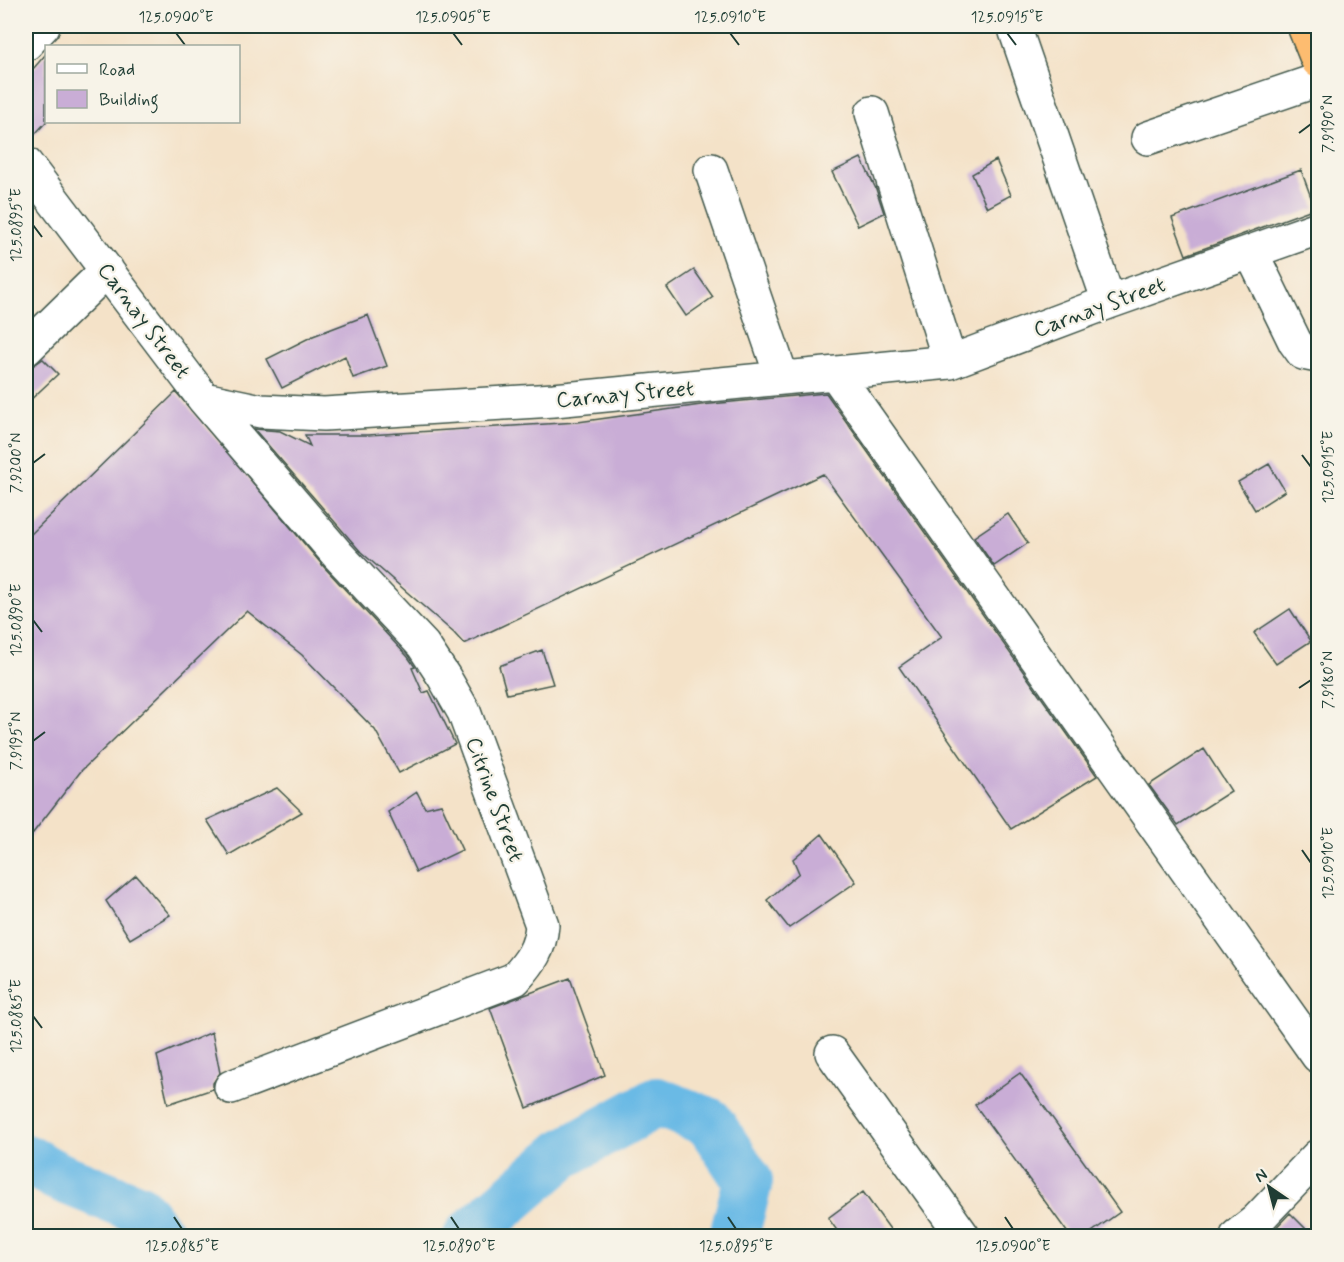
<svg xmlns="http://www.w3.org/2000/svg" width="1344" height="1262" font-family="Mynerve,sans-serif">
<rect width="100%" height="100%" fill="#f7f3e8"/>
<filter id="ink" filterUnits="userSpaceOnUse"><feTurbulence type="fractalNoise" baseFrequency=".0167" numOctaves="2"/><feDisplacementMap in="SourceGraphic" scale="12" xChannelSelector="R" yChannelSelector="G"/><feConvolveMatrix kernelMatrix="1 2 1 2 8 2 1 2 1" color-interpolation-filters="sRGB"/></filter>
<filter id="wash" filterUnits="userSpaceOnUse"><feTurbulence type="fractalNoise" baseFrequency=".008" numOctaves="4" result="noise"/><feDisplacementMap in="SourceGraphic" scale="24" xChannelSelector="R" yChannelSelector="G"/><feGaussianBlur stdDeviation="1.35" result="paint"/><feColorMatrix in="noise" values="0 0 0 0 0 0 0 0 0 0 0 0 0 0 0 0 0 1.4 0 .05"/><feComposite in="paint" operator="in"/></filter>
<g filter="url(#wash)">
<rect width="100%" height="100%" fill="#f4e2c8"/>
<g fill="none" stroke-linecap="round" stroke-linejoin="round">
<path stroke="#6abae5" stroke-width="50" d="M 26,1159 L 57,1176 L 139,1209 L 160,1236
M 468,1236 L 563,1154 L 657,1102 L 709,1122 L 748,1181 L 734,1236"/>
</g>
<g id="blocks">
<path fill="#c9add6" d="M 46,54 L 46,122 L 26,144 L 26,77 Z
M 861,158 L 876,189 L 884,213 L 858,226 L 832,172 Z
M 996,160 L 1011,195 L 987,208 L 972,174 Z
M 1301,170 L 1315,208 L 1186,255 L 1172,218 Z
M 694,270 L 713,297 L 686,316 L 667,288 Z
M 368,315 L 387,366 L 353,378 L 345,356 L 282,388 L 267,359 L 313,336 Z
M 43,359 L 58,374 L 26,404 L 26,367 L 31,367 Z
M 176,392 L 324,567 L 408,657 L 415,667 L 412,668 L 423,693 L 429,691 L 455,744 L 399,773 L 375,730 L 302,655 L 247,611 L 81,771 L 26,842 L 26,539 Z
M 826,393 L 1097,776 L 1011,829 L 899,667 L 942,637 L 823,474 L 464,644 L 454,633 L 361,552 L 254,429 L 280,431 L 310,446 L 305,435 L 368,435 L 578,422 L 701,405 Z
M 1269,464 L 1285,491 L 1255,510 L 1238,482 Z
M 1008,514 L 1028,543 L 994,566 L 974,537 Z
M 1290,609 L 1311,641 L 1276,664 L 1254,633 Z
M 542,650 L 553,684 L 507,694 L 499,666 Z
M 1204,749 L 1231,791 L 1178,825 L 1149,785 Z
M 277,788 L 302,812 L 229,855 L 207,820 Z
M 417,792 L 425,808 L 441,804 L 462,850 L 416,872 L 388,812 Z
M 822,834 L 856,882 L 789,928 L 767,900 L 799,873 L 793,859 Z
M 136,875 L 170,915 L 130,939 L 106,901 Z
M 570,978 L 605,1075 L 527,1108 L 490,1008 Z
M 212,1032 L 220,1073 L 213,1083 L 213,1089 L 168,1104 L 157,1056 Z
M 1020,1073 L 1120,1212 L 1086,1236 L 1070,1236 L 975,1105 Z
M 863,1192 L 895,1236 L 841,1236 L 828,1218 Z
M 1290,1213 L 1313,1236 L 1267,1236 L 1270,1234 Z"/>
</g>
</g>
<g filter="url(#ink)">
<use href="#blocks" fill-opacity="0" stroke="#3f564a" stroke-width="1.5"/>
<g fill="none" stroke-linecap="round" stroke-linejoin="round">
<defs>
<path id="minor" d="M 1016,32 L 1109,302
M 26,44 L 43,26
M 872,113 L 950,362
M 1148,138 L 1318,80
M 26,164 L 204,399 L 261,411 L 324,414 L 554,400 L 950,362 L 1109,302 L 1318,228
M 711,170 L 782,378
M 1251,252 L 1295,342 L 1303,353 L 1318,356
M 26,349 L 107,270
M 835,373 L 1318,1056
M 204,399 L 338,555 L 423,645 L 444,677 L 464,712 L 542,925 C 540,949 531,961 515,979 L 231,1087
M 832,1053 L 963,1236
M 1237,1236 L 1256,1221 L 1318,1156"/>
<path id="highway" d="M 1304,26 L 1318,61"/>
</defs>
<use href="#minor" stroke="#3f564a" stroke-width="36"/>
<use href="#highway" stroke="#3f564a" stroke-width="36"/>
<use href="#minor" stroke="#fff" stroke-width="33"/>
<use href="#highway" stroke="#fdbc70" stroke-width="33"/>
</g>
</g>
<path fill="none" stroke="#1f3d34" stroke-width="2" d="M 176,33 L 185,45M 453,33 L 462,45M 730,33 L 739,45M 1007,33 L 1016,45M 1299,133 L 1311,124M 33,225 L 42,237M 1302,455 L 1311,467M 33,463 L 45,454M 33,620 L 42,632M 1299,688 L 1311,680M 33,741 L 45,732M 1302,850 L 1311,863M 33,1016 L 42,1028M 174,1217 L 182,1229M 451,1217 L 459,1229M 728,1217 L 736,1229M 1005,1217 L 1013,1229"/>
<g text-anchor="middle" stroke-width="4.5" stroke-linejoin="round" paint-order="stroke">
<g font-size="22" fill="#1f3d34" stroke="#f7f3e8">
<text transform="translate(1099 306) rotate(-20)" y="8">Carnay Street</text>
<text transform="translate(145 320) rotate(53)" y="8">Carnay Street</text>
<text transform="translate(625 393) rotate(-5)" y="8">Carnay Street</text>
<text transform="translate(496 799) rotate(70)" y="8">Citrine Street</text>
</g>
</g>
<rect width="1344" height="1262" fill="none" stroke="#f7f3e8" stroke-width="66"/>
<rect x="45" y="45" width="195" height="78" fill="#f7f3e8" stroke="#a1aaa0" stroke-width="1.5"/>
<rect x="57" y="64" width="30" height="9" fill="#ffffff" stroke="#a1aaa0" stroke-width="1.5"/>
<text x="99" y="75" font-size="18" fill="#1f3d34">Road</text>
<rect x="57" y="90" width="30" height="18" fill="#c9add6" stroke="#a1aaa0" stroke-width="1.5"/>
<text x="99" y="105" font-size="18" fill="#1f3d34">Building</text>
<g transform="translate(1269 1187) rotate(325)" stroke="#f7f3e8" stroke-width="4.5" paint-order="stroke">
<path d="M0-4.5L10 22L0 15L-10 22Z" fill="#1f3d34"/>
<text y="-9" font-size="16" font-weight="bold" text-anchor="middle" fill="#1f3d34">N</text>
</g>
<rect x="33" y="33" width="1278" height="1196" fill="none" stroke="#1f3d34" stroke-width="2"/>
<g font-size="15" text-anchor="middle" fill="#1f3d34">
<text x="176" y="22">125.0900°E</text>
<text x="453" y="22">125.0905°E</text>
<text x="730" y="22">125.0910°E</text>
<text x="1007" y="22">125.0915°E</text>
<text transform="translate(1328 124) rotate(-90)" y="5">7.9190°N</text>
<text transform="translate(16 225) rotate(-90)" y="5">125.0895°E</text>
<text transform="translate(16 463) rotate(-90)" y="5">7.9200°N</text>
<text transform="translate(1328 467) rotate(-90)" y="5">125.0915°E</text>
<text transform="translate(16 620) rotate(-90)" y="5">125.0890°E</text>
<text transform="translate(1328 680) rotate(-90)" y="5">7.9180°N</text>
<text transform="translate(16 741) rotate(-90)" y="5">7.9195°N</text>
<text transform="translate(1328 863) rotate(-90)" y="5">125.0910°E</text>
<text transform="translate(16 1016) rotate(-90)" y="5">125.0885°E</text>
<text x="182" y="1251">125.0885°E</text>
<text x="459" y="1251">125.0890°E</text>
<text x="736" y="1251">125.0895°E</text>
<text x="1013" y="1251">125.0900°E</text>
</g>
</svg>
